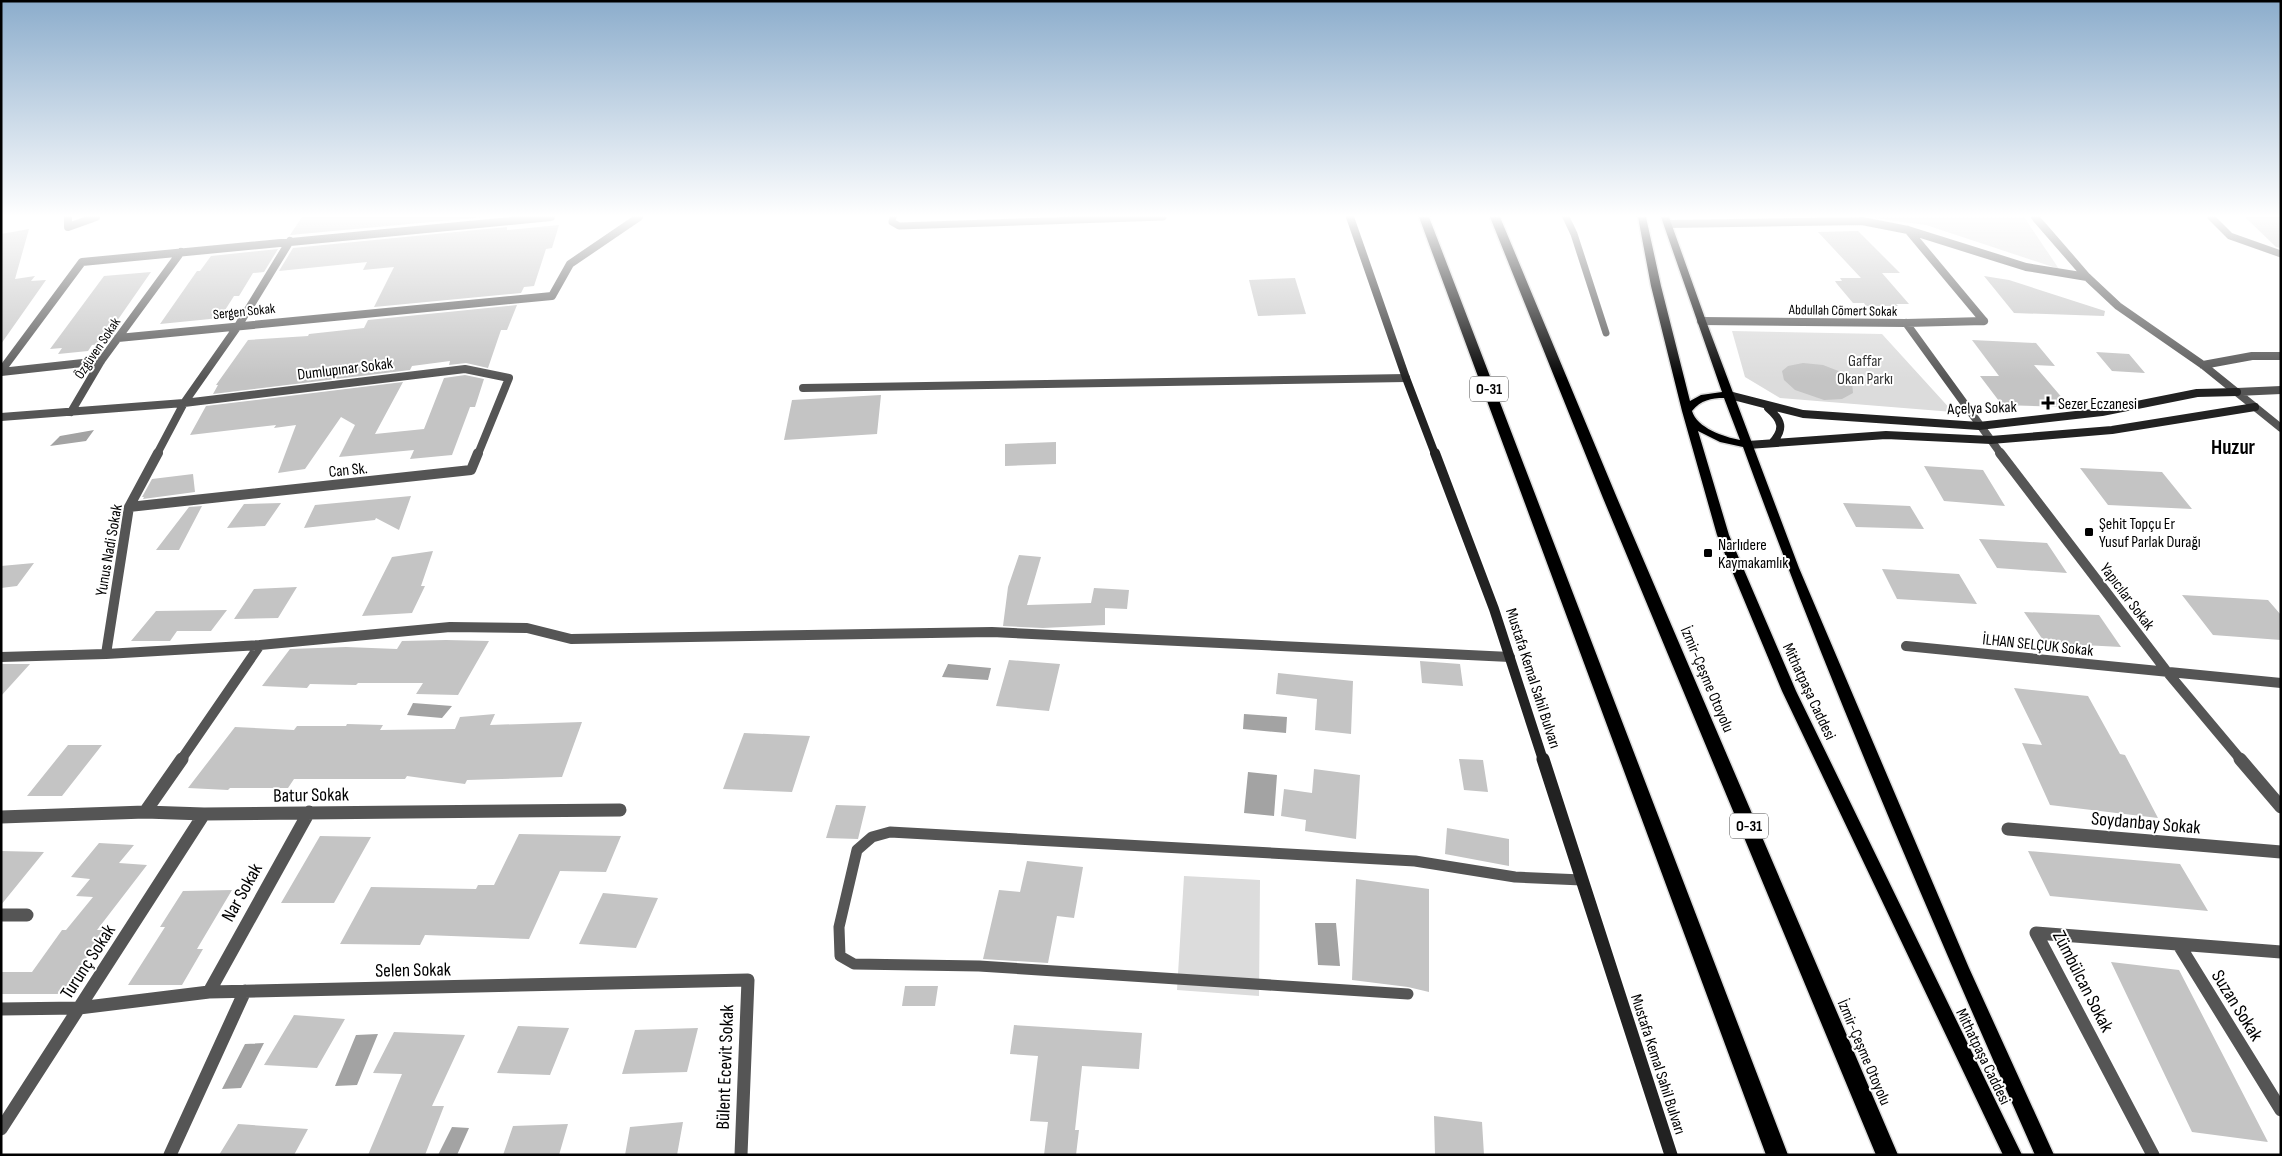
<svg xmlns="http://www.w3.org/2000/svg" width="2282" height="1156" font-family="'Sofia Sans Condensed',sans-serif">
<rect width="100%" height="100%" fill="#fff"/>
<path fill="#dcdcdc" d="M 1865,217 L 2024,217 L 2059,269 L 1926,225 Z
M 1732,331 L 1882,334 L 1953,412 L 1780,398 L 1745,377 Z
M 1184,876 L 1260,880 L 1259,996 L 1177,990 Z"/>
<path fill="#a3a3a3" d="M 94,430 L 86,441 L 50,446 L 60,436 Z
M 948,664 L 991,668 L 988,680 L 942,677 Z
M 413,703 L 452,706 L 442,718 L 407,715 Z
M 1244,714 L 1287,717 L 1286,733 L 1243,729 Z
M 1248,772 L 1277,775 L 1274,816 L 1244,813 Z
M 1315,923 L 1336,923 L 1340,966 L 1318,965 Z
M 378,1034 L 357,1085 L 335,1086 L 356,1035 Z
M 264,1043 L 241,1088 L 222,1089 L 245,1044 Z
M 452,1127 L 469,1128 L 457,1155 L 438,1155 Z"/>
<path fill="#c4c4c4" d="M 302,217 L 485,217 L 290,235 Z
M 2245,217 L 2281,217 L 2281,248 L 2276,247 Z
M 559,225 L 552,248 L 546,249 L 534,286 L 524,287 L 521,293 L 374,307 L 394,267 L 363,270 L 367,262 L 279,271 L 293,248 L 507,227 L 507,230 Z
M 29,229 L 15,279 L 35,276 L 31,281 L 46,280 L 1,344 L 1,234 Z
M 1858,231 L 1900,273 L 1882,273 L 1909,304 L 1896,304 L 1898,306 L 1866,306 L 1864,303 L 1853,303 L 1837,284 L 1835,281 L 1842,281 L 1840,278 L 1861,278 L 1818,232 Z
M 278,249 L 264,272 L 253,273 L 239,296 L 234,296 L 220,318 L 160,324 L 197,271 L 200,271 L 211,256 Z
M 151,272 L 101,344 L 92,345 L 88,351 L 58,354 L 62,348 L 50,349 L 104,276 Z
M 1984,276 L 2009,280 L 2105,311 L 2104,316 L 2014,313 Z
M 1295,278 L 1306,314 L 1258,316 L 1249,280 Z
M 517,305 L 507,330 L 501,330 L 488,368 L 466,363 L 449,365 L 450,361 L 412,366 L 410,370 L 213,394 L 218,385 L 216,385 L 248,340 L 308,336 L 309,334 L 364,328 L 368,320 Z
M 1972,340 L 2036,343 L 2055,366 L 2034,365 L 2070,407 L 2002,405 L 1980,376 L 1999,376 Z
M 2096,352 L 2129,354 L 2145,373 L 2112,371 Z
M 1803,363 L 1823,365 L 1841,372 L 1852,383 L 1853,393 L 1842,399 L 1824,400 L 1795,390 L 1784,380 L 1782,371 L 1788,366 Z
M 465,375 L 484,379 L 475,407 L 470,407 L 452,455 L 410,459 L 414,450 L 339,457 L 355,425 L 341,417 L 305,469 L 278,473 L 296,425 L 274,428 L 276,425 L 190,435 L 206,406 L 403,382 L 375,434 L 424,429 L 444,378 Z
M 881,395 L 877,434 L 784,440 L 792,400 Z
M 1056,442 L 1056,464 L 1005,466 L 1005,444 Z
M 1924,466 L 1983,470 L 2005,506 L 1944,501 Z
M 2080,468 L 2162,472 L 2192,509 L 2108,505 Z
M 193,474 L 195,492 L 143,499 L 144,497 L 142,497 L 152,479 Z
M 411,496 L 399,530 L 376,518 L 375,520 L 304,528 L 315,505 Z
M 281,503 L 265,526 L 227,528 L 244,504 Z
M 1843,503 L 1910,506 L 1924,529 L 1856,527 Z
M 202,506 L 179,550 L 156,550 L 189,507 Z
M 1979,539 L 2047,543 L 2067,573 L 1997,568 Z
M 433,551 L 421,586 L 425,586 L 412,613 L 362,616 L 392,557 Z
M 1019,555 L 1041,557 L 1027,605 L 1091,603 L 1094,588 L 1129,590 L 1127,609 L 1105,608 L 1105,625 L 1043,628 L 1003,626 L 1008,587 Z
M 34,563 L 17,586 L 1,588 L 1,566 Z
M 1882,569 L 1959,574 L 1977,604 L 1897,599 Z
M 297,587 L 278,618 L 234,619 L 254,589 Z
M 2182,595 L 2268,600 L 2281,615 L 2281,640 L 2213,635 Z
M 227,610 L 211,631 L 177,631 L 170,641 L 131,641 L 156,611 Z
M 2024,612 L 2099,615 L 2121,647 L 2045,643 Z
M 446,640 L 489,641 L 458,695 L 416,694 L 423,683 L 358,683 L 356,685 L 310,684 L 307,688 L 262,686 L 290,649 L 346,647 L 397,649 L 402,641 Z
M 1009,660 L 1060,664 L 1049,711 L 996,706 Z
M 1420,661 L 1460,664 L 1463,686 L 1422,683 Z
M 1,664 L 30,664 L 1,696 Z
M 1278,673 L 1353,681 L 1351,734 L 1315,730 L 1317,699 L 1276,694 Z
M 2014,688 L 2088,696 L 2120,754 L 2125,755 L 2158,818 L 2050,805 L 2022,743 L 2042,745 Z
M 495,714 L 490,725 L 582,722 L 562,777 L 467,780 L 465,784 L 407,776 L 405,779 L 294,779 L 288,788 L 230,788 L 228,790 L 188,788 L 235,727 L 294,730 L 297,726 L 346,726 L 347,724 L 383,725 L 380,730 L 455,729 L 460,717 Z
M 744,733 L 810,736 L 792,792 L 723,789 Z
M 68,745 L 102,745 L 62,796 L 27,796 Z
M 1459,759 L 1483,760 L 1488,792 L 1464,790 Z
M 1314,769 L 1360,775 L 1356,839 L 1305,831 L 1306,820 L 1281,816 L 1284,789 L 1312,793 Z
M 836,805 L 866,806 L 858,839 L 826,838 Z
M 1447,828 L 1509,839 L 1509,866 L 1445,854 Z
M 519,834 L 621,836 L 606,872 L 560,871 L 529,939 L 425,935 L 420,945 L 340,944 L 371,887 L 476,889 L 478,885 L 494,885 Z
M 320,836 L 371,837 L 334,903 L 281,903 Z
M 99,843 L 134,845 L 119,863 L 147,865 L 97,930 L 106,930 L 61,994 L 1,994 L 1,972 L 32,972 L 62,930 L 66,930 L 93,897 L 76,896 L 90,879 L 71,877 Z
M 1,851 L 44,852 L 1,905 Z
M 2028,851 L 2180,864 L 2208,911 L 2050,896 Z
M 1027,861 L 1083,867 L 1074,918 L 1057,916 L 1048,963 L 983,959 L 999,890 L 1020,892 Z
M 1356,879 L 1429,889 L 1429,992 L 1408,987 L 1352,980 Z
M 232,890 L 197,949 L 203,949 L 182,985 L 128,985 L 165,927 L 160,927 L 183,891 Z
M 603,893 L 658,898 L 636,948 L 579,944 Z
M 2111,962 L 2179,970 L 2268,1142 L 2192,1132 Z
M 905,986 L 938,986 L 935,1006 L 902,1006 Z
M 294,1015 L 345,1019 L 317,1068 L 264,1065 Z
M 1014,1025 L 1142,1033 L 1139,1069 L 1082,1066 L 1075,1130 L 1079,1130 L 1076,1155 L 1044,1155 L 1048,1122 L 1030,1121 L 1038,1056 L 1010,1054 Z
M 518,1026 L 569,1028 L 550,1075 L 497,1073 Z
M 698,1028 L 687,1072 L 622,1074 L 635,1030 Z
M 394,1032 L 465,1035 L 432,1106 L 444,1106 L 425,1155 L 368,1155 L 402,1074 L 373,1073 Z
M 1434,1116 L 1482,1122 L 1484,1155 L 1435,1155 Z
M 683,1122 L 677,1155 L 625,1155 L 630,1127 Z
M 238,1124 L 308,1129 L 294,1155 L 219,1155 Z
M 568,1124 L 559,1155 L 503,1155 L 513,1126 Z"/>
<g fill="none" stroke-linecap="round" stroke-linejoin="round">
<defs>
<path id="primary" d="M 1638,217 L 1646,217 L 1661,286 L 1690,401 L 1701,395 L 1722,392 L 1661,217 L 1669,217 L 1706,321 L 1799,568 L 1969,968 L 2054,1155 L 2035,1155 C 1932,922 1830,687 1743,447 L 1720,442 L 1698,431 L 1729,535 L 1796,691 L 2022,1155 L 2003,1155 L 1782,691 L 1717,535 L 1682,411 L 1651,286 ZM 1724,398 L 1740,440 C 1724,437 1697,428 1692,411 C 1701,400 1711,398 1724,398 Z"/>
<path id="highway" d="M 1419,217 L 1429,217 L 1788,1155 L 1766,1155 Z
M 1490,217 L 1500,217 L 1617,498 L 1898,1155 L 1876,1155 L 1603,498 Z"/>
</defs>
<use href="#primary" stroke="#dbdbdb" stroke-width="3"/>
<use href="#highway" stroke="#dbdbdb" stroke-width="3"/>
<path stroke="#555" stroke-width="7" d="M 893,217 L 892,222 L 899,226 L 1163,217
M 1566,217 L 1574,234 L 1606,333
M 2211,217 L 2230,236 L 2281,254"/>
<path stroke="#555" stroke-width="11" d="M 1408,994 L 979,966 L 854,964 L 840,956 L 839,927 L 857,850 L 872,837 L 890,832 L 1415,861 L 1515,877 L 1582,880"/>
<path stroke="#555" stroke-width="8" d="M 68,217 L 68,227 L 96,217
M 2035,217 L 2087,277 L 2118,306 L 2203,365 L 2281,428
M 1668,224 L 1862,221 L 1908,230 L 2026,267 L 2087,277
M 1908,230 L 1984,321
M 1701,321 L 1906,323 L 1984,321
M 1906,323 L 2001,454
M 118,338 L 552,296 L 570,264 L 639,217
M 2203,365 L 2252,356 L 2281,356
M 1,371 L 82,262 L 551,217
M 1,372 L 101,361
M 803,388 L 1406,378
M 2237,392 L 2281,390
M 71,412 L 101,361 L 181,252
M 1,417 L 184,403 L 465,369 L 509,378 L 478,454
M 157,454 L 184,403 L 238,326 L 290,241"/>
<path stroke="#555" stroke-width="10" d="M 2000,453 L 2168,673 L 2241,760
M 129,507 L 471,470 L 478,453
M 1906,646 L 2281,683
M 106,654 L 129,507 L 158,453
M 1,657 L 106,654 L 260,645 L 450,627 L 527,628 L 571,639 L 992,632 L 1510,657
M 181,760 L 260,645"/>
<path stroke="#555" stroke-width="13" d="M 2240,759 L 2281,807
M 145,812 L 182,759
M 1,817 L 145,812 L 204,814 L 620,810
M 2008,829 L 2281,852
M 1,915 L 27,915
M 2179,945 L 2281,1110
M 209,992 L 309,812
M 1,1009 L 79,1008 L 209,992 L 748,980 L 741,1155
M 1,1129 L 204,814
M 170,1155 L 245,991
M 2153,1155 L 2036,933 L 2281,952"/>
<path stroke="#222" stroke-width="8" d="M 1350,217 L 1406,378 L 1435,454
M 1729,395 L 1803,414 L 1979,426 L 2102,412 L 2197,393 L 2237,392
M 1768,408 C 1782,420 1785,429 1772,443
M 1748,445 L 1886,435 L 1991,440 L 2112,430 L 2255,407"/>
<path stroke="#222" stroke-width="10" d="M 1435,453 L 1494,609 L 1543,760"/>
<path stroke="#222" stroke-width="13" d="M 1543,759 L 1671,1155"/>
<use href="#primary" fill="#000" fill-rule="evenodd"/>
<use href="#highway" fill="#000" fill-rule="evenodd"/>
</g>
<linearGradient id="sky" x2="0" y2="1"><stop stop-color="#8cadcc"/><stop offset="0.57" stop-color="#fff"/><stop offset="1" stop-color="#fff" stop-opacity="0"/></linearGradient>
<rect width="2282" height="379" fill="url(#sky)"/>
<g fill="#000" stroke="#fff" stroke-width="2">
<path d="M2045.5 395.5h5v5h5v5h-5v5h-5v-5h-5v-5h5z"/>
<rect x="2084" y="527" width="10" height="10" rx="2.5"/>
<rect x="1703" y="548" width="10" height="10" rx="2.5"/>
</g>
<g text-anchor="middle" stroke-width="4" stroke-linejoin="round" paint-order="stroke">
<g font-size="14" fill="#000" stroke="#fff">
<text transform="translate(1843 310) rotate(1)" y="5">Abdullah Cömert Sokak</text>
<text transform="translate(244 311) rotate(-6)" y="5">Sergen Sokak</text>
<text transform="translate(97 348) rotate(-56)" y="5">Özgüven Sokak</text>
</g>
<g fill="#fff" stroke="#4c4c4c" stroke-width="1">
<rect x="1470" y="376.5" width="38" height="25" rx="4"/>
<rect x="1730" y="813.5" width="38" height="25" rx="4"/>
</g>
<g font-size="15" font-weight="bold" fill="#000">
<text x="1489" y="394">O-31</text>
<text x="1749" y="831">O-31</text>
</g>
<g font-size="16" fill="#333" stroke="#fff">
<text x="1865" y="366">Gaffar<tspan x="1865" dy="18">Okan Parkı</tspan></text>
</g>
<g font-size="16" fill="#000" stroke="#fff">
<text transform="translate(345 368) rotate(-7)" y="6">Dumlupınar Sokak</text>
<text transform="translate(1982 407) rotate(-2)" y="6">Açelya Sokak</text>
<text transform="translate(348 469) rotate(-6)" y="6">Can Sk.</text>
<text transform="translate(108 550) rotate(-80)" y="6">Yunus Nadi Sokak</text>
<text transform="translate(2128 596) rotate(53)" y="6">Yapıcılar Sokak</text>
<text transform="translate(2038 644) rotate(6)" y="6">İLHAN SELÇUK Sokak</text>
<text transform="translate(1534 678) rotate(72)" y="6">Mustafa Kemal Sahil Bulvarı</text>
<text transform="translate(1708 679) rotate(67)" y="6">İzmir-Çeşme Otoyolu</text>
<text transform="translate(1810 691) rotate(65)" y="6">Mithatpaşa Caddesi</text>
<text transform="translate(1865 1052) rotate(67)" y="6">İzmir-Çeşme Otoyolu</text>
<text transform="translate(1984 1056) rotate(64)" y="6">Mithatpaşa Caddesi</text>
<text transform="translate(1659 1064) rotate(72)" y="6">Mustafa Kemal Sahil Bulvarı</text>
</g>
<g font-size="16" fill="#000" stroke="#fff" text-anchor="start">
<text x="2058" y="409">Sezer Eczanesi</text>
<text x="2099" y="529">Şehit Topçu Er<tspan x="2099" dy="18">Yusuf Parlak Durağı</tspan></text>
<text x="1718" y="550">Narlıdere<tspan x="1718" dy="18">Kaymakamlık</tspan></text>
</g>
<g font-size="19" fill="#000" stroke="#fff">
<text transform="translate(311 794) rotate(-1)" y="7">Batur Sokak</text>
<text transform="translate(2146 822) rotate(5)" y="7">Soydanbay Sokak</text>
<text transform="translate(241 892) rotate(-61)" y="7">Nar Sokak</text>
<text transform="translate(87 961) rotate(-57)" y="7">Turunç Sokak</text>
<text transform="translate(413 969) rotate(-1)" y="7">Selen Sokak</text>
<text transform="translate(2084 981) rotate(63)" y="7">Zümbülcan Sokak</text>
<text transform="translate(2238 1005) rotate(58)" y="7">Suzan Sokak</text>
<text transform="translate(724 1067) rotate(-88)" y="7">Bülent Ecevit Sokak</text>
</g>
<g font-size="21" font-weight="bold" fill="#000" stroke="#fff">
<text x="2233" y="454">Huzur</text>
</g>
</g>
<rect width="2282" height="1156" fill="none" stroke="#000000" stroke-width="5"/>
</svg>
